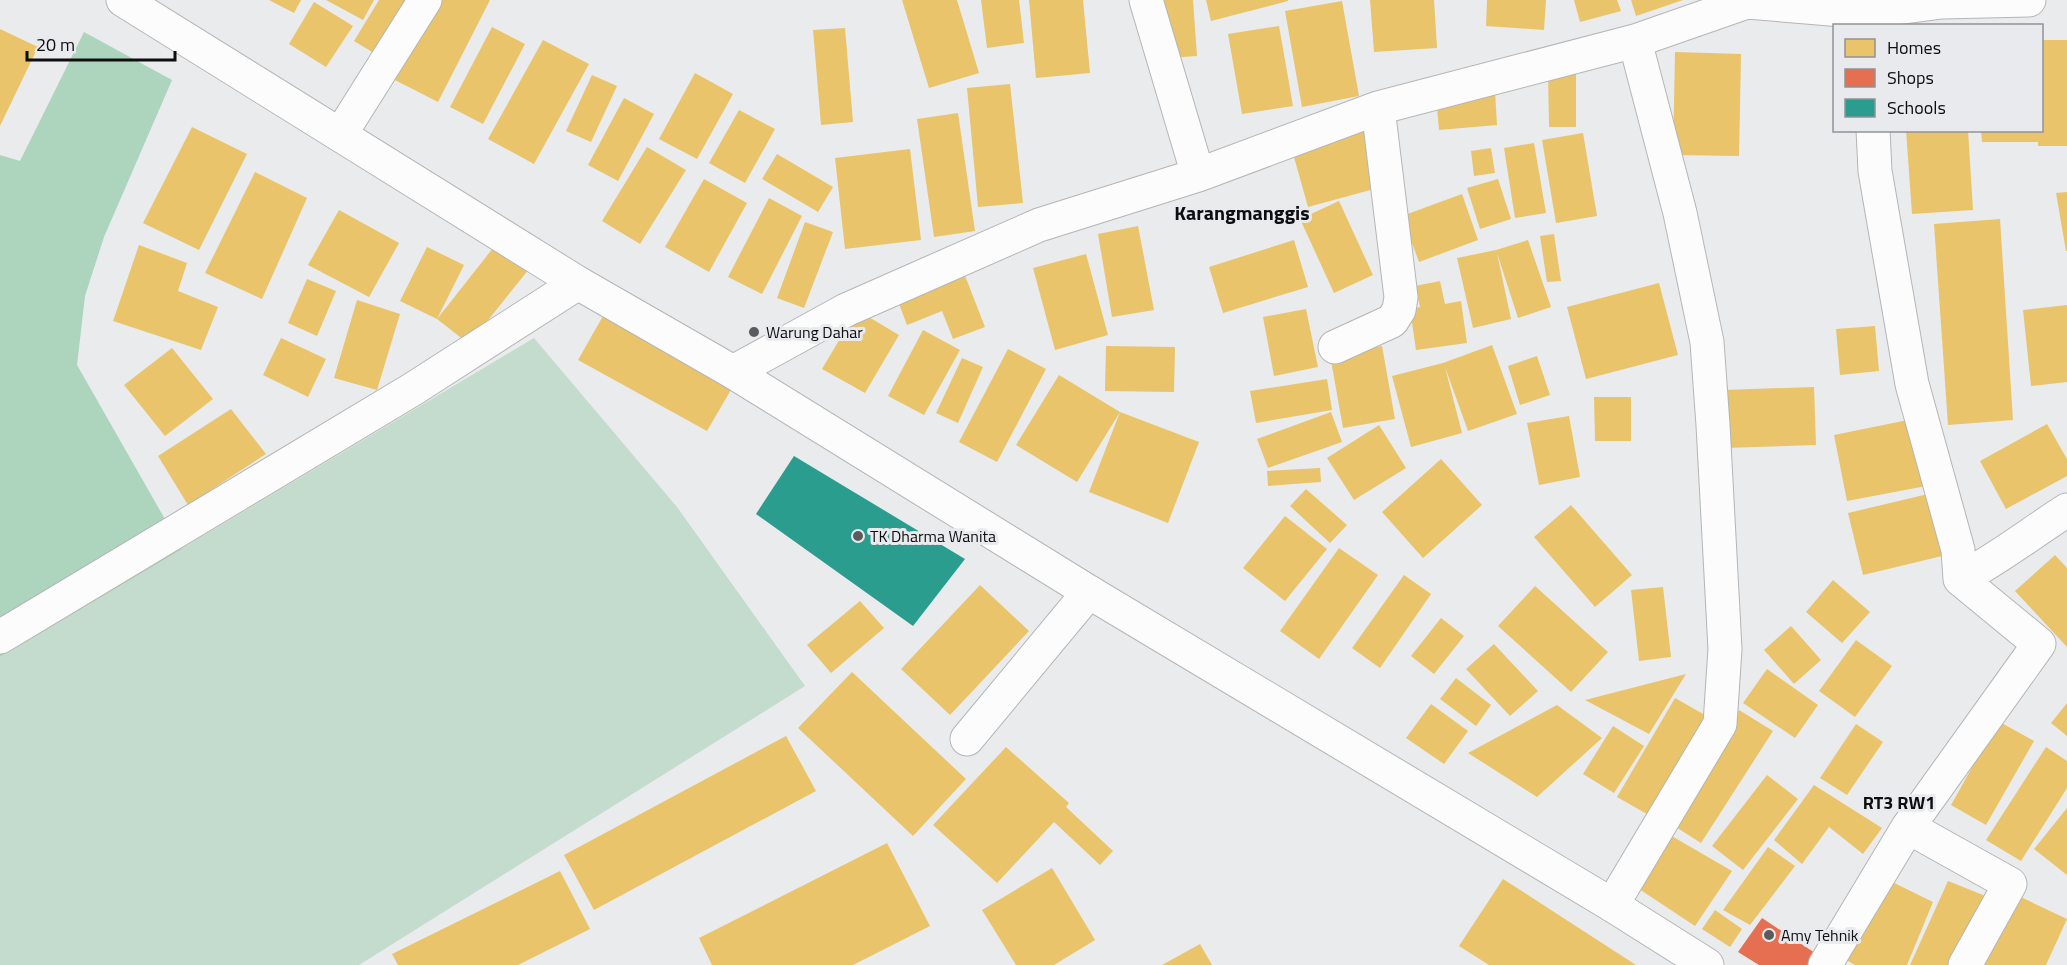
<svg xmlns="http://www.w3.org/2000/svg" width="2067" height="965" font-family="'Titillium Web',sans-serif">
<rect width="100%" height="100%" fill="#eaebed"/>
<path fill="#c3dccd" d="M 534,338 L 677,507 L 805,686 L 359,965 L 0,965 L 0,657 Z"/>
<path fill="#add4bd" d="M 84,32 L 172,80 L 104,237 L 85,296 L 77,365 L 182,549 L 0,657 L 0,155 L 20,161 Z"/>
<path fill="#e9c46a" d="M 269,0 L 301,0 L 294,13 Z
M 326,0 L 374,0 L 363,20 Z
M 379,0 L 418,0 L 382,58 L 354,41 Z
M 432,0 L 490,0 L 438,102 L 391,78 Z
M 902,0 L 957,0 L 979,73 L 929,88 Z
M 981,0 L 1019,0 L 1024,43 L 987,48 Z
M 1029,0 L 1083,0 L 1090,73 L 1036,78 Z
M 1164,0 L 1193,0 L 1197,56 L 1168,58 Z
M 1206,0 L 1288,0 L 1288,1 L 1211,21 Z
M 1370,0 L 1434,0 L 1437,48 L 1374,52 Z
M 1487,0 L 1546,0 L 1544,30 L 1486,26 Z
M 1574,0 L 1617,0 L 1621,11 L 1580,22 Z
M 1631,0 L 1683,0 L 1636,16 Z
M 1342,1 L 1359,96 L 1302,107 L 1285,11 Z
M 314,2 L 353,26 L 326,67 L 289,44 Z
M 1279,26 L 1293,106 L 1242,114 L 1228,34 Z
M 492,27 L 525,44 L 483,124 L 450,107 Z
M 845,28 L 853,122 L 821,125 L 813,30 Z
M 0,29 L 38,47 L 0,126 Z
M 543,40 L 589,64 L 534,164 L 488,139 Z
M 2042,40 L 2067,40 L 2067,146 L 2038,146 L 2038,142 L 1982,142 L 1981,130 L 2042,130 Z
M 1675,52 L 1741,54 L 1739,156 L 1673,155 Z
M 1548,71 L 1576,71 L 1576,127 L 1549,127 Z
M 695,73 L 733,94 L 697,159 L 659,139 Z
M 592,75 L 617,86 L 591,142 L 566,131 Z
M 1010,84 L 1023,203 L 978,207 L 967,88 Z
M 1495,91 L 1497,125 L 1439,130 L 1436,96 Z
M 624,98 L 654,114 L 618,181 L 588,165 Z
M 739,110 L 775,129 L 745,183 L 709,163 Z
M 958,113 L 975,231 L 934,237 L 917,119 Z
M 1367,122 L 1385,186 L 1308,207 L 1290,143 Z
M 192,127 L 247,154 L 199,250 L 143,223 Z
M 1906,130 L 1968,130 L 1973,210 L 1912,214 Z
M 1583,133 L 1597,216 L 1556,223 L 1542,140 Z
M 1534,143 L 1546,213 L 1515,218 L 1504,148 Z
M 647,147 L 686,170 L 640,244 L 602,221 Z
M 1491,148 L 1495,173 L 1474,176 L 1471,151 Z
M 910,149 L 921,240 L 845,249 L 835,158 Z
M 777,154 L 833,187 L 818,212 L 762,179 Z
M 255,172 L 307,198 L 262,299 L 205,273 Z
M 704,179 L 747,203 L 709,272 L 665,247 Z
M 1498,179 L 1511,219 L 1480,229 L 1467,188 Z
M 2067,192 L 2067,251 L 2066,251 L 2056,193 Z
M 1462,194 L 1478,240 L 1419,262 L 1402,216 Z
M 769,198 L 802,216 L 762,294 L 728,277 Z
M 1339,201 L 1373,275 L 1334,293 L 1300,219 Z
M 339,210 L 399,243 L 369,297 L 308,265 Z
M 2000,219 L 2013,420 L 1948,425 L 1934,224 Z
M 805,222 L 833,232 L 804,308 L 777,298 Z
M 1138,226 L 1154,310 L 1112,317 L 1098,234 Z
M 1554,234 L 1561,281 L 1547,282 L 1540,236 Z
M 1294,240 L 1308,287 L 1223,313 L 1209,267 Z
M 1528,240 L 1551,307 L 1518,318 L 1497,253 L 1511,319 L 1473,328 L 1457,258 L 1496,250 Z
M 497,243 L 529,269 L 469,344 L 437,319 L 400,301 L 427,247 L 464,265 L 437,319 Z
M 139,245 L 187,263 L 178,291 L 218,307 L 201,350 L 113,321 Z
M 1086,254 L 1108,335 L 1055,350 L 1033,268 Z
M 962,268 L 985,327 L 953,339 L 942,311 L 907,325 L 896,296 Z
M 307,279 L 336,291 L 317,336 L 288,323 Z
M 1440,281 L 1445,304 L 1461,301 L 1467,343 L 1416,350 L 1410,309 L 1420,307 L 1415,286 Z
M 1659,283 L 1678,355 L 1586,379 L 1567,307 Z
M 357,300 L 400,314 L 377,390 L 334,378 Z
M 2067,305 L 2067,382 L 2031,386 L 2023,310 Z
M 1306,309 L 1318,367 L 1274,376 L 1263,317 Z
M 857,310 L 899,335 L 865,393 L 822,369 Z
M 603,316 L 732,388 L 707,431 L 578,360 Z
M 1875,326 L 1879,371 L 1840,375 L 1836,329 Z
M 923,330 L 960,350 L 924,415 L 888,396 Z
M 281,338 L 326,359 L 308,397 L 263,375 Z
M 1492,345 L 1517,414 L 1468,431 L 1445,367 L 1462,433 L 1411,447 L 1392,376 L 1443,363 Z
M 1106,346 L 1175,347 L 1174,392 L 1105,391 Z
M 1382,346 L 1395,419 L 1343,428 L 1330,355 Z
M 172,348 L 213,399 L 165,436 L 124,385 Z
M 1008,349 L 1046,369 L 997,462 L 959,442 Z
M 1537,356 L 1550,395 L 1520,405 L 1508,366 Z
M 962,358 L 983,367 L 958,423 L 936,413 Z
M 1059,375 L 1120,412 L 1077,482 L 1016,445 Z
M 1327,379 L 1332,410 L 1256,423 L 1250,391 Z
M 1814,387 L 1816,445 L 1725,448 L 1723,390 Z
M 1594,397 L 1631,397 L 1631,441 L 1595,441 Z
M 231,409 L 266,454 L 188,505 L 158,456 Z
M 1120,412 L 1199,442 L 1168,523 L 1089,492 Z
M 1331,412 L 1342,442 L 1268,468 L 1257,439 Z
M 1569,416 L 1580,477 L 1539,485 L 1527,423 Z
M 1913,419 L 1926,486 L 1847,501 L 1834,435 Z
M 2047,424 L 2067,459 L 2067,476 L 2006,509 L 1980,461 Z
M 1379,425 L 1406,468 L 1354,500 L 1327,458 Z
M 1441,459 L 1482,505 L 1423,558 L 1382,512 Z
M 1320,468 L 1321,482 L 1268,486 L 1267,471 Z
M 1306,489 L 1347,525 L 1330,543 L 1290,506 Z
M 1928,494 L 1942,556 L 1863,575 L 1848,513 Z
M 1571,505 L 1632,575 L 1595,607 L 1534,537 Z
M 1285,516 L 1327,549 L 1285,601 L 1243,568 Z
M 1339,548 L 1378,575 L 1319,659 L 1280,631 Z
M 2055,555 L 2067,568 L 2067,647 L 2015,591 Z
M 1404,575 L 1431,594 L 1380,668 L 1352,648 Z
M 1833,580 L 1870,612 L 1842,643 L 1806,612 Z
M 980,585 L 1029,631 L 950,715 L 901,669 Z
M 1535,586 L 1608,652 L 1571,692 L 1498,626 Z
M 1663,587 L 1671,657 L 1639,661 L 1631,590 Z
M 860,601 L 884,628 L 831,673 L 807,645 Z
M 1441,618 L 1464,636 L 1434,674 L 1411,656 Z
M 1791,626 L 1821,660 L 1794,684 L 1764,650 Z
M 1856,640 L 1892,666 L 1855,717 L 1819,691 Z
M 1494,644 L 1538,691 L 1510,716 L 1466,669 Z
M 1767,669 L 1818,705 L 1795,738 L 1743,703 Z
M 852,672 L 966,779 L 913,836 L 798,728 Z
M 1686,674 L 1649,734 L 1585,700 Z
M 1456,678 L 1491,705 L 1476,726 L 1440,699 Z
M 1675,698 L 1712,719 L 1654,818 L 1617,797 Z
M 2067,703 L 2067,736 L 2051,723 Z
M 1431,704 L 1468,731 L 1444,764 L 1406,738 Z
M 1557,705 L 1602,738 L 1537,797 L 1468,753 Z
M 1739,710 L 1773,731 L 1701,843 L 1668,822 Z
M 1998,721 L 2034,741 L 1986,825 L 1951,805 Z
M 1856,724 L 1883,742 L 1847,795 L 1820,778 Z
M 1613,726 L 1644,746 L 1614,793 L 1583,774 Z
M 786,736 L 816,791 L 594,910 L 564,855 Z
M 1006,747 L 1069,803 L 1066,807 L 1113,851 L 1100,865 L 1054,822 L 997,883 L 933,825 Z
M 2046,747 L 2067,761 L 2067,788 L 2021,861 L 1986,840 Z
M 1767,775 L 1798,799 L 1743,870 L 1712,846 Z
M 1814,785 L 1882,828 L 1863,854 L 1829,827 L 1802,864 L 1774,840 Z
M 2067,808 L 2067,875 L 2034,849 Z
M 1670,835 L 1732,871 L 1695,926 L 1636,887 Z
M 887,843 L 930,926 L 853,965 L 712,965 L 699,938 Z
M 1768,847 L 1795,866 L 1750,925 L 1723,910 Z
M 1052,868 L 1095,940 L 1054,965 L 1016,965 L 982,910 Z
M 560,871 L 590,929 L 518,965 L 398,965 L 392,954 Z
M 1503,879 L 1636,965 L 1489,965 L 1459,946 Z
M 1888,880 L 1933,902 L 1907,965 L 1855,965 L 1843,958 Z
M 1948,881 L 1988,897 L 1953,965 L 1910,965 Z
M 2010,892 L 2067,919 L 2046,965 L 1976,965 Z
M 1715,910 L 1742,929 L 1730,947 L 1702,929 Z
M 1200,944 L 1212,965 L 1162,965 Z"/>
<path fill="#e76f51" d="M 1762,918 L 1821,957 L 1815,965 L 1759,965 L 1738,952 Z"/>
<path fill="#2a9d8f" d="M 794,456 L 965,559 L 913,626 L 756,514 Z"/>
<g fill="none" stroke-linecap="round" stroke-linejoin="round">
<defs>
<path id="minor" d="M 1146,0 L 1198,175
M 1873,130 L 1875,171 L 1912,384 L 1958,550 L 1960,579 C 1998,559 2031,533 2067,510
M 340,135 L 425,0
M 1335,347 L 1392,321 L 1399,310 L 1401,297 L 1378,108
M 733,372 L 846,310 L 1039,225 L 1198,175 L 1378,108 L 1635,41 L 1747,2 L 1866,12 L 1942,2 L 2029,0
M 0,637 L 413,389 L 578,283
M 967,739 L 1089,592
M 1908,827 L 2010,884 L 1965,965
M 1612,905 L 1720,724 L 1725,649 L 1713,425 L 1707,342 L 1680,213 L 1635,41
M 1825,965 L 1908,827 L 2039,644 L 1960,579"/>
<path id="tertiary" d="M 123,0 L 578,283 L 733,372 L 1089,592 L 1612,905 L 1707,965"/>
</defs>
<use href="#minor" stroke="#b4b5b6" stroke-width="35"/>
<use href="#tertiary" stroke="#b4b5b6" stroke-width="35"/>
<use href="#minor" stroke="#fcfcfc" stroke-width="33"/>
<use href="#tertiary" stroke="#fcfcfc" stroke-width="33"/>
</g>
<g fill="#5b5b5d" stroke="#e9eaee" stroke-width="2">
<circle cx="754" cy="332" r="6"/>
<circle cx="858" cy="536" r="6"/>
<circle cx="1769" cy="935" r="6"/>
</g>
<g text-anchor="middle" stroke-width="6" stroke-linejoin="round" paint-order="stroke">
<g font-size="16" fill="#0e0e10" stroke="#e9eaee" text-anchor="start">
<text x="766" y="338">Warung Dahar</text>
<text x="870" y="542">TK Dharma Wanita</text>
<text x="1781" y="941">Amy Tehnik</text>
</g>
<g font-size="18" font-weight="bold" fill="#0e0e10" stroke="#e9eaee">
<text x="1899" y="809">RT3 RW1</text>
</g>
<g font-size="20" font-weight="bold" fill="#0e0e10" stroke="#e9eaee">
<text x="1242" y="220">Karangmanggis</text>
</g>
</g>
<rect x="1833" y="24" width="210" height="108" fill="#e9eaee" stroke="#919295" stroke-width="1.5"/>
<rect x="1845" y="39" width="30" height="18" fill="#e9c46a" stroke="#919295" stroke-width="1.5"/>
<text x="1887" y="54" font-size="18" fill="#0e0e10">Homes</text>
<rect x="1845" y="69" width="30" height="18" fill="#e76f51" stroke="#919295" stroke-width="1.5"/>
<text x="1887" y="84" font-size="18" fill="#0e0e10">Shops</text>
<rect x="1845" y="99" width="30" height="18" fill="#2a9d8f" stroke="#919295" stroke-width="1.5"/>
<text x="1887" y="114" font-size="18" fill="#0e0e10">Schools</text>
<path d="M27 51v9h148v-9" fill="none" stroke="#0e0e10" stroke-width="3"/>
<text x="36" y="51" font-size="18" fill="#0e0e10" stroke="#e9eaee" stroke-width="4.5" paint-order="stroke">20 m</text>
</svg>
